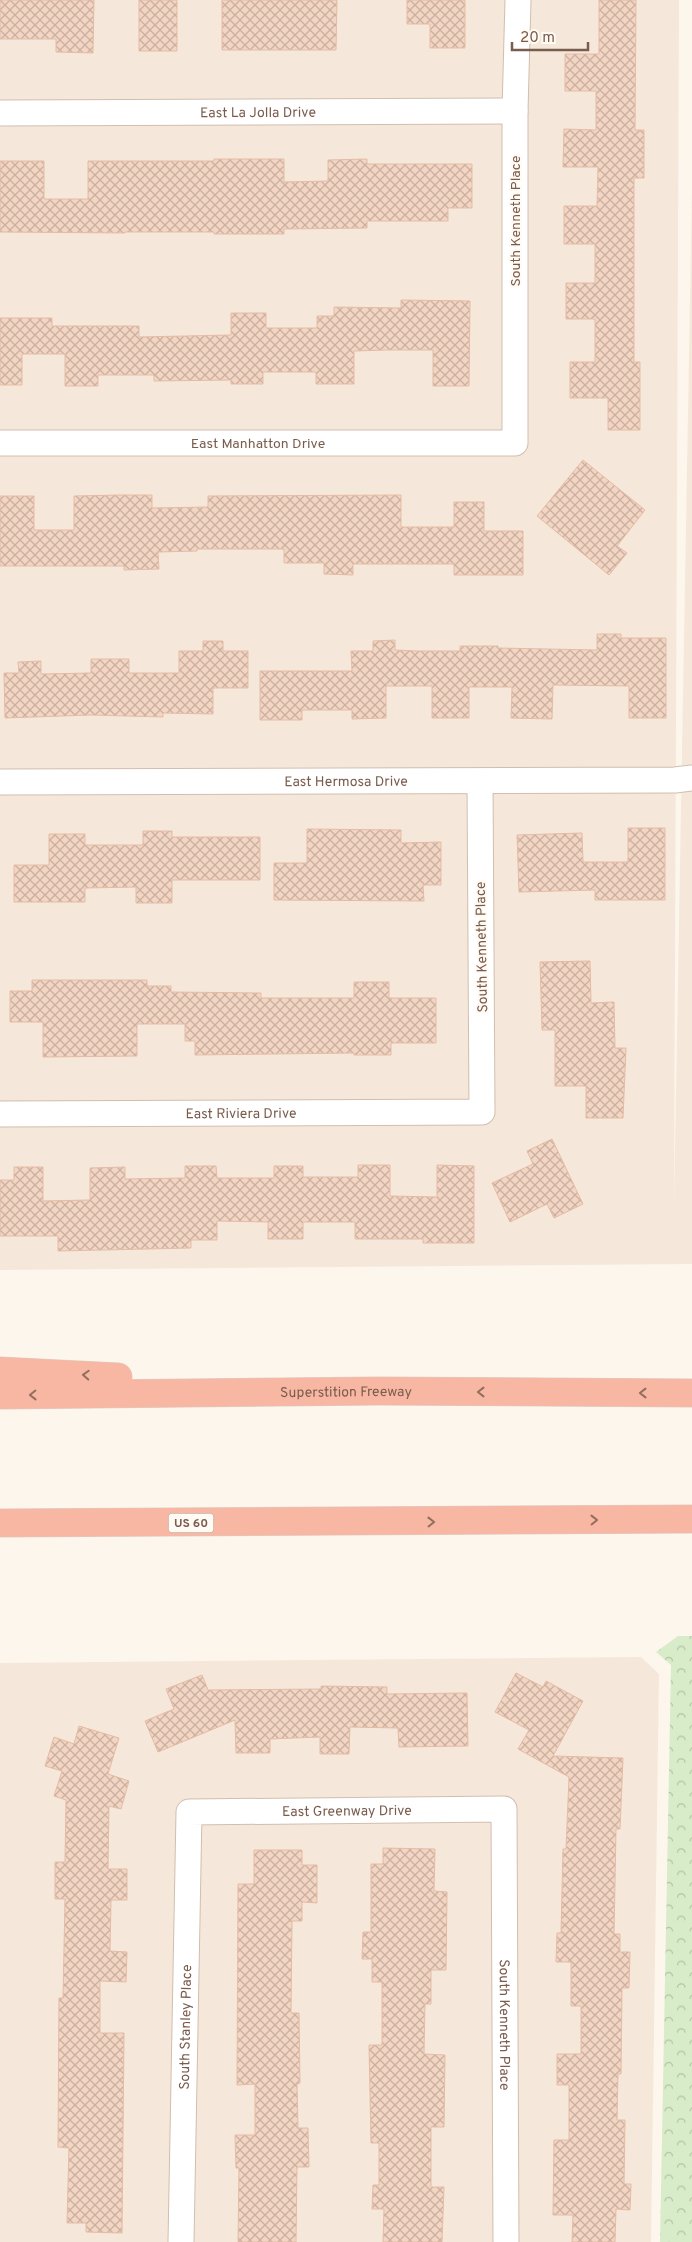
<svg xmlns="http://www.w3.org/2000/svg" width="692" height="2242" font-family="Overpass,sans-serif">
<defs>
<pattern id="park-crowns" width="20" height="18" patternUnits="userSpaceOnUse" patternTransform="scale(1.25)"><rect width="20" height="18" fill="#d8ecc9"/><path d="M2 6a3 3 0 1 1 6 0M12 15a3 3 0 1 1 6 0" fill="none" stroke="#b4c2a5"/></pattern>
<pattern id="building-cross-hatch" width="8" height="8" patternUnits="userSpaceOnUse" patternTransform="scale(1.25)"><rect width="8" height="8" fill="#f3d5c3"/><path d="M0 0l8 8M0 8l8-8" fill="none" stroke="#cab0a1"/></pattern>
</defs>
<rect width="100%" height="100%" fill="#fdf6ec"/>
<path fill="#f5e8da" d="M 0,0 L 679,0 L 674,1206 L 692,186 L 692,1264 L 0,1270 Z
M 641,1657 L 659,1674 L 651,2242 L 0,2242 L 0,1663 Z"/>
<path fill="url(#park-crowns)" d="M 678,1636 L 692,1636 L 692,2242 L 660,2242 L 671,1665 L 656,1652 Z"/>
<path fill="url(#building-cross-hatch)" stroke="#e6bba3" d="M 0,0 L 94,0 L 93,53 L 56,52 L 56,39 L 0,39 Z
M 139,0 L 177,0 L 177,51 L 139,51 Z
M 222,0 L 337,0 L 336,50 L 222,50 Z
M 407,0 L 465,0 L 465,48 L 430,48 L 430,24 L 407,24 Z
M 599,0 L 636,0 L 635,130 L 644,130 L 644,178 L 634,178 L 634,362 L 640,362 L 640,430 L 608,430 L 608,398 L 570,398 L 570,362 L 595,362 L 595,319 L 566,319 L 566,283 L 595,283 L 595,244 L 564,244 L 564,206 L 597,206 L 598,167 L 563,167 L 564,129 L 596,130 L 596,91 L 565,91 L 565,54 L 599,54 Z
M 214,159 L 284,159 L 284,182 L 328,181 L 328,160 L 367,159 L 367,164 L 472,164 L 472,208 L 448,208 L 448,221 L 367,221 L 367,228 L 284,229 L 284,234 L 214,234 L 214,232 L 125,232 L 125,233 L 0,232 L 0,161 L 44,161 L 44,199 L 88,199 L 88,161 L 214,161 Z
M 401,300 L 470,301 L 469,386 L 433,386 L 433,350 L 386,350 L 354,351 L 354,384 L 316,384 L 316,372 L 263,372 L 263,384 L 231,384 L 231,380 L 154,381 L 154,375 L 98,375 L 98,386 L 65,386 L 65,354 L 22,354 L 22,385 L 0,385 L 0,318 L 52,318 L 52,326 L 139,326 L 139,337 L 231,335 L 231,313 L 266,313 L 266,328 L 317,328 L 317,316 L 334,316 L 334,307 L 401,308 Z
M 583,460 L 645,510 L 617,546 L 627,553 L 609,575 L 537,516 Z
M 121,495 L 152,495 L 152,508 L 208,507 L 208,496 L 401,495 L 401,527 L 454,527 L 454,502 L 484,502 L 484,531 L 523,531 L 523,575 L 454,575 L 454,564 L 353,564 L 353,575 L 324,574 L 324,563 L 284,563 L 284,549 L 197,549 L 197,551 L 158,552 L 159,569 L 124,570 L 124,566 L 0,566 L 0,496 L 34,496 L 34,530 L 74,530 L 74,496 Z
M 597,634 L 621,634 L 621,638 L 666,638 L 666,718 L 629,718 L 629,686 L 553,685 L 552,719 L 511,718 L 512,687 L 469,687 L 469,718 L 432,718 L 432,686 L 386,686 L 386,718 L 352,719 L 352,710 L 302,710 L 302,720 L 260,720 L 260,671 L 352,671 L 351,651 L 373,651 L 373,641 L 395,640 L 395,650 L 418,651 L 460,651 L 460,646 L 498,646 L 498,648 L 597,650 Z
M 203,641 L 223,641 L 223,651 L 248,651 L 248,688 L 213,688 L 213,714 L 163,713 L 163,717 L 91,715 L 5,718 L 4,673 L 19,673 L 18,662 L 41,661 L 41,674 L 91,673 L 91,659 L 129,659 L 129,673 L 179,673 L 179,651 L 203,651 Z
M 628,828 L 665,828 L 665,900 L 595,900 L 595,890 L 519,892 L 517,835 L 582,833 L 583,862 L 628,862 Z
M 307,829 L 401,830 L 401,843 L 441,842 L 441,885 L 423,885 L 424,901 L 274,900 L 274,863 L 307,863 Z
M 143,831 L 172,831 L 172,837 L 260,837 L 260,880 L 172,880 L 172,903 L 136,903 L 136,887 L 85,888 L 85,902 L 14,902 L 14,865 L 49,865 L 49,834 L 85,834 L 85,845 L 143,845 Z
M 590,961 L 591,1003 L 614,1002 L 615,1048 L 626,1048 L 623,1118 L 586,1118 L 586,1086 L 555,1086 L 555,1030 L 542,1030 L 540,962 Z
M 32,980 L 147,980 L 147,986 L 171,986 L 171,992 L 261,993 L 261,998 L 354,998 L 354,982 L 389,982 L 389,998 L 436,998 L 436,1043 L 391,1043 L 391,1055 L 354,1055 L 354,1053 L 195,1055 L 195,1041 L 185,1041 L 185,1024 L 137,1024 L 137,1056 L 43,1057 L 43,1022 L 10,1022 L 10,991 L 32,991 Z
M 552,1139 L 583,1204 L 554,1218 L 547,1204 L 510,1222 L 492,1183 L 533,1164 L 527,1151 Z
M 358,1165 L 390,1165 L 390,1196 L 437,1197 L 437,1165 L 474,1166 L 474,1243 L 423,1243 L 423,1239 L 355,1239 L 355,1222 L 303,1222 L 303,1239 L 268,1239 L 268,1222 L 217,1221 L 217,1240 L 191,1240 L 191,1248 L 58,1251 L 58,1236 L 0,1236 L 0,1180 L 14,1180 L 14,1167 L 43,1167 L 43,1201 L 90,1200 L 90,1168 L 125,1167 L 125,1179 L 185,1178 L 185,1166 L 216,1166 L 217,1178 L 274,1178 L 274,1166 L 303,1166 L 303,1177 L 358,1177 Z
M 516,1673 L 543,1687 L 546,1681 L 583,1701 L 553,1756 L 623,1758 L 620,1829 L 616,1829 L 614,1934 L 620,1934 L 620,1952 L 630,1952 L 629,1988 L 622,1988 L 621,2074 L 618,2074 L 617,2120 L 625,2120 L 624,2184 L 631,2184 L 630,2210 L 616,2209 L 615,2242 L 572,2242 L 573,2215 L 553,2215 L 554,2140 L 569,2140 L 569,2085 L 557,2085 L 557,2054 L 581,2054 L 581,2006 L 571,2006 L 571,1962 L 556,1962 L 557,1933 L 561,1933 L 563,1849 L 566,1849 L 569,1777 L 518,1749 L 529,1730 L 495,1712 Z
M 202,1675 L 208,1690 L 321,1689 L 321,1686 L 387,1687 L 387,1694 L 467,1693 L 468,1746 L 399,1747 L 398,1728 L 350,1727 L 349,1754 L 320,1754 L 320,1737 L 270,1739 L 270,1753 L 236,1753 L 235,1720 L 158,1752 L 145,1721 L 174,1709 L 166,1689 Z
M 79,1726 L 119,1738 L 108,1774 L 129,1781 L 121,1809 L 109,1806 L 108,1869 L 127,1869 L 127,1900 L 111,1900 L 110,1951 L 127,1952 L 126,1982 L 100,1981 L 100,2033 L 124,2033 L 122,2233 L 86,2232 L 86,2223 L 67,2223 L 69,2148 L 58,2147 L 59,1998 L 63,1998 L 65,1899 L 55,1899 L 55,1862 L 65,1862 L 66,1800 L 54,1796 L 62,1771 L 45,1766 L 54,1737 L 74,1744 Z
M 383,1848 L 435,1849 L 434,1891 L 447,1892 L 446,1970 L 431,1970 L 431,2004 L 425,2004 L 424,2054 L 445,2055 L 444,2127 L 431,2127 L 431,2187 L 444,2187 L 442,2242 L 383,2242 L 384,2209 L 372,2209 L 373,2185 L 379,2185 L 379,2143 L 371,2143 L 369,2045 L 382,2045 L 382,1982 L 372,1982 L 372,1959 L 362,1959 L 363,1932 L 371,1932 L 371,1864 L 383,1864 Z
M 254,1850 L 302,1850 L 302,1865 L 317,1865 L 317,1903 L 302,1902 L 302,1921 L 292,1921 L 291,2013 L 299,2013 L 300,2083 L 297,2084 L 298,2128 L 308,2128 L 309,2167 L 297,2167 L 296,2242 L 238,2242 L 239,2168 L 236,2168 L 235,2135 L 255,2135 L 255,2084 L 237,2085 L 238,1884 L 254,1884 Z"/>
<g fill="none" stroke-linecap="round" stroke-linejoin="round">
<defs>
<g id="minor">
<path id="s1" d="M 0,113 L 515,111"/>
<path id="s2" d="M 0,443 L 515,443 L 515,111 L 518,0"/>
<path id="s3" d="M 0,782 L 675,780 L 692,778"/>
<path id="s4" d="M 0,1114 L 482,1112 L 480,781"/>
<path id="s5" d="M 181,2242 L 189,1812 L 504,1809 L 506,2242"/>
</g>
<g id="motorway">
<path d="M 0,1371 L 118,1377"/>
<path id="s6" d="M 0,1395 L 379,1391 L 692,1393"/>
<path d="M 0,1523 L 692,1519"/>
</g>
</defs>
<use href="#minor" stroke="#d1beb0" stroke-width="27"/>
<use href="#motorway" stroke="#dad1cd" stroke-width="29"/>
<use href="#minor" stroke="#fff" stroke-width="25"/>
<use href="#motorway" stroke="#f7b7a3" stroke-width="28"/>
</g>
<defs><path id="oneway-chevron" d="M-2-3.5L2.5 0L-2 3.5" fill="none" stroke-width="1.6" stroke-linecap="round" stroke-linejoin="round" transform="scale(1.25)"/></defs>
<g stroke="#936e5e">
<use href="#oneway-chevron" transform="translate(86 1375) rotate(-177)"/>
<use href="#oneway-chevron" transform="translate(481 1392) rotate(-180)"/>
<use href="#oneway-chevron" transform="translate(643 1393) rotate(-180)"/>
<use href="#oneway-chevron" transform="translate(33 1395) rotate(179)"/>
<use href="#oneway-chevron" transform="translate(594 1520) rotate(-1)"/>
<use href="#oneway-chevron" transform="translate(431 1522) rotate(-1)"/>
</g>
<g text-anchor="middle" stroke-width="4" stroke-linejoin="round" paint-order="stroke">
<rect fill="#fffaf3" stroke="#a28b7f" stroke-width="1" x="168.5" y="1513.5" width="45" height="19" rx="4"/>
<g font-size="12" font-weight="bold" fill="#7a5c4d">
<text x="191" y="1527">US 60</text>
</g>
<g font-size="14" fill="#7a5c4d" stroke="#fffaf3">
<text dy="5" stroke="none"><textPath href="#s1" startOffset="258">East La Jolla Drive</textPath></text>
<text transform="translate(515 221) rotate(-90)" y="5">South Kenneth Place</text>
<text dy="5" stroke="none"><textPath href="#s2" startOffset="258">East Manhatton Drive</textPath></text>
<text dy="5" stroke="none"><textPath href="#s3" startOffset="346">East Hermosa Drive</textPath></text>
<text transform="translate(481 947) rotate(-91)" y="5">South Kenneth Place</text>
<text dy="5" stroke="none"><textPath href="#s4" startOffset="241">East Riviera Drive</textPath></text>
<text dy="5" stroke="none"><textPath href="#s6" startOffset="346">Superstition Freeway</textPath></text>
<text dy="5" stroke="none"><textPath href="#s5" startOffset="588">East Greenway Drive</textPath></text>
<text dy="5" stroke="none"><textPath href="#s5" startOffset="961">South Kenneth Place</textPath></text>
<text dy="5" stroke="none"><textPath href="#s5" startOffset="215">South Stanley Place</textPath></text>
</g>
</g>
<path d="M512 42v8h76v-8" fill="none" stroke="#7a5c4d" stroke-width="2.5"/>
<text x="520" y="42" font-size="15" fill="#7a5c4d" stroke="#fffaf3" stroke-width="4" paint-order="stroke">20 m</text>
</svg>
